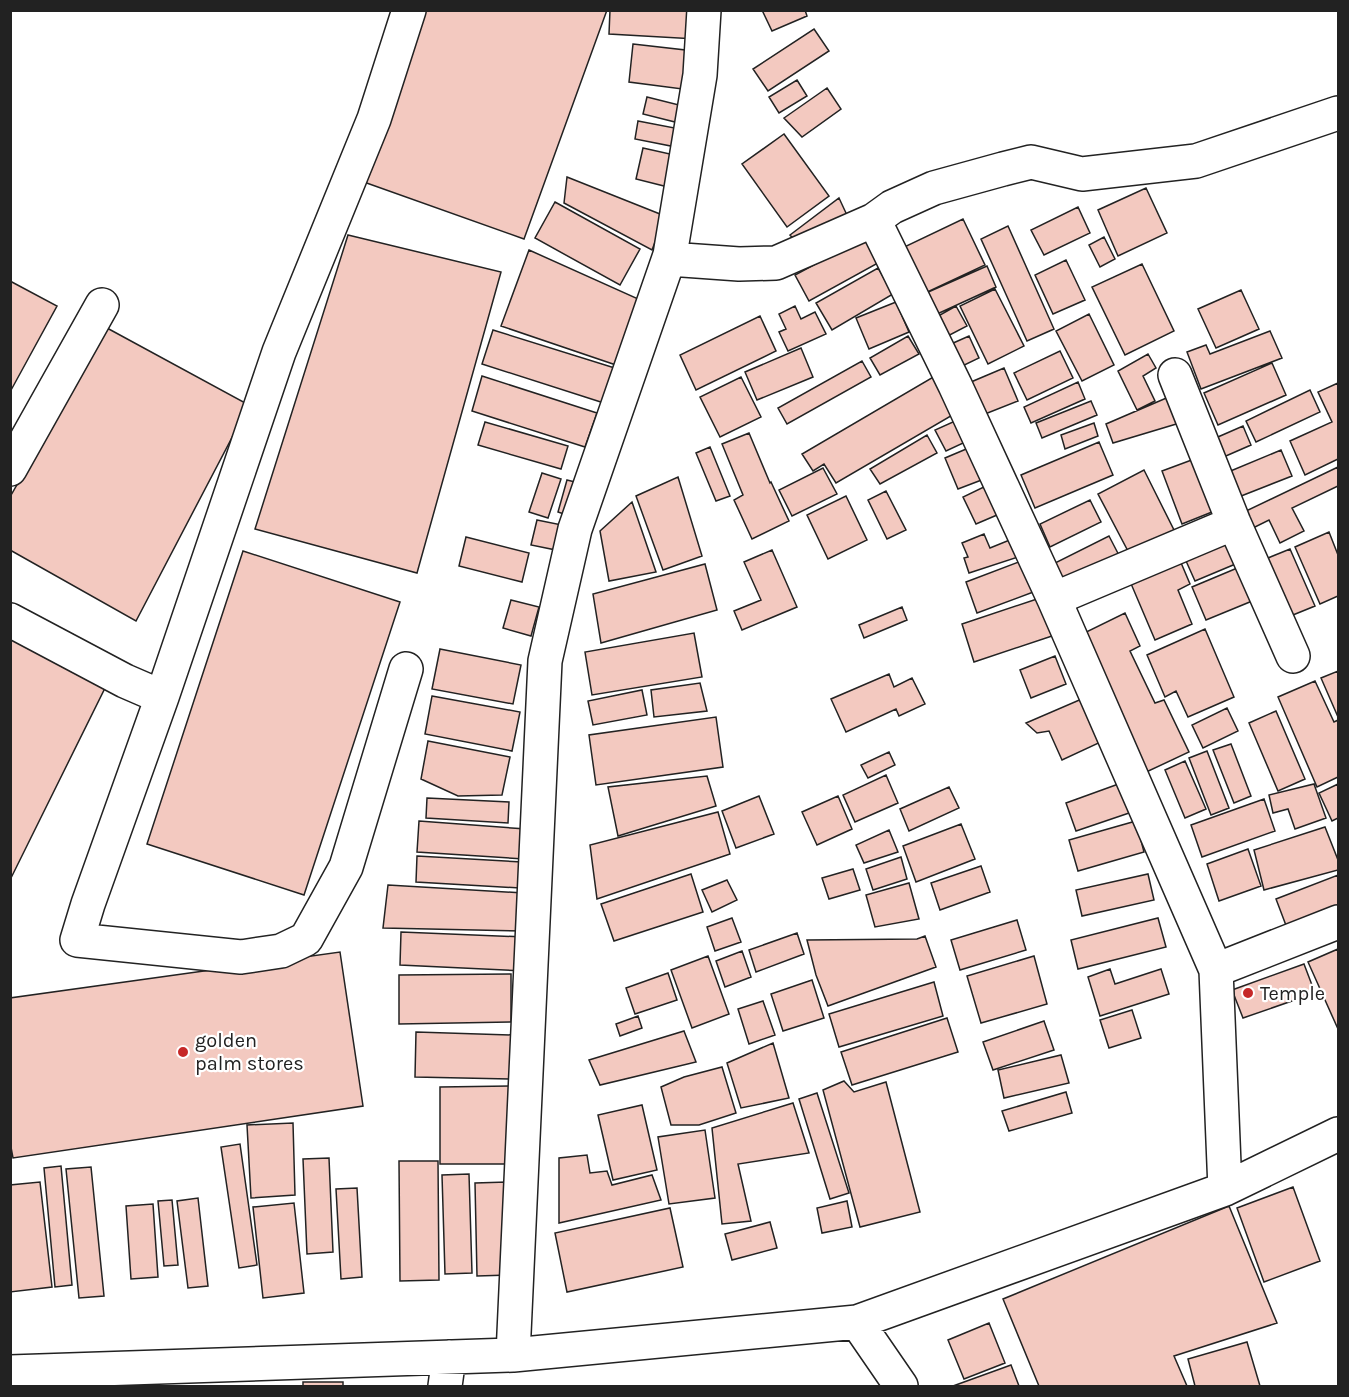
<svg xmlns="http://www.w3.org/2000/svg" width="1349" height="1397" font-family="Karla,sans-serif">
<rect width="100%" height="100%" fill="#fff"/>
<path fill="#f3c9c0" stroke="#222" stroke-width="1.5" d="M 423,10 L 607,10 L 524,239 L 361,181 Z
M 610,10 L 698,11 L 696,39 L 609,34 Z
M 762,10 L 805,10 L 807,16 L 772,31 Z
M 814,29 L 829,51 L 768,91 L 753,69 Z
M 633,44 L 694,51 L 690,90 L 629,82 Z
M 797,80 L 807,96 L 779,113 L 769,97 Z
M 827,88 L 841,109 L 802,137 L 784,118 Z
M 647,97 L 687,107 L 683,124 L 643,114 Z
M 638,121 L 680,129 L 676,147 L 635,139 Z
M 784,134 L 829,196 L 787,227 L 742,164 Z
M 643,148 L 679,156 L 672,188 L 636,179 Z
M 567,177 L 665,216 L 652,250 L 564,203 Z
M 1146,188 L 1167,233 L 1118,256 L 1098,210 Z
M 839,198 L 853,228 L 803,249 L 790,235 Z
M 555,202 L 640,249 L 620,285 L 535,238 Z
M 1078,207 L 1090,233 L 1044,255 L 1031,230 Z
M 963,219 L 985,265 L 921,295 L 900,249 Z
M 1008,226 L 1054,329 L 1027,341 L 981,239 Z
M 348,235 L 501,272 L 417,573 L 255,529 Z
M 1104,237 L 1115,259 L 1100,267 L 1089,245 Z
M 864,238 L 878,263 L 809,301 L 795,275 Z
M 529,250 L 645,302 L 616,365 L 501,326 Z
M 1066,260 L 1085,300 L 1053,314 L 1035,275 Z
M 1142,264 L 1174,331 L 1125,355 L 1092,287 Z
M 987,266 L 996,287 L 935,315 L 926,293 Z
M 878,268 L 893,294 L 832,330 L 816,303 Z
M 10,281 L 57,306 L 10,392 Z
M 995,289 L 1024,346 L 988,364 L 960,306 Z
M 1241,290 L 1259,329 L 1216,348 L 1198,309 Z
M 896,302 L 909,332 L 869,349 L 856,318 Z
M 795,306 L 801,319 L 815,312 L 826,334 L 788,351 L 779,332 L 786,329 L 779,314 Z
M 956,306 L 967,326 L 942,339 L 931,320 Z
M 1089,314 L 1114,365 L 1082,381 L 1056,331 Z
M 760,316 L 776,351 L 696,390 L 680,355 Z
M 107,328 L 249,405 L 136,621 L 10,550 L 10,497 Z
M 493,330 L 618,369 L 607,404 L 482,364 Z
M 1270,331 L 1282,358 L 1201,389 L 1187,352 L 1206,345 L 1210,354 Z
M 908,336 L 919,354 L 880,375 L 870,358 Z
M 969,336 L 979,358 L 952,371 L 942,348 Z
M 801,348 L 813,377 L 757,400 L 745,372 Z
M 1060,351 L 1073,378 L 1027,400 L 1014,373 Z
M 1148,354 L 1156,368 L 1143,376 L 1155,401 L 1137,410 L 1118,371 Z
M 862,361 L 871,377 L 787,424 L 778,408 Z
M 1272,363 L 1286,395 L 1218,425 L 1204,393 Z
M 1004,368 L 1018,401 L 985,414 L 971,382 Z
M 482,376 L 597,413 L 585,447 L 472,411 Z
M 935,376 L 956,413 L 836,483 L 824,464 L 813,471 L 802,454 Z
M 741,377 L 761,417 L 720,437 L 700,397 Z
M 1078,382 L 1085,399 L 1031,423 L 1024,407 Z
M 1338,383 L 1338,459 L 1305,475 L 1290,441 L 1332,422 L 1318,392 Z
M 1310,390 L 1320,412 L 1256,442 L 1246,421 Z
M 1171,396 L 1183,422 L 1113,443 L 1106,424 Z
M 1091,401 L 1097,415 L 1042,438 L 1036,423 Z
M 964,417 L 974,438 L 946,451 L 935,430 Z
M 485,422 L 568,446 L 561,469 L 478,445 Z
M 1094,423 L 1098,436 L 1065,449 L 1061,435 Z
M 1243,426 L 1251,445 L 1219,459 L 1211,440 Z
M 749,433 L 770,483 L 771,482 L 789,521 L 752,539 L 734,500 L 743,495 L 722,444 Z
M 927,435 L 937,453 L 880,484 L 870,469 Z
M 1099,442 L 1113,475 L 1035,508 L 1021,475 Z
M 978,444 L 992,476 L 958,489 L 945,458 Z
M 710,447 L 730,496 L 716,501 L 696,453 Z
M 1281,450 L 1292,476 L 1231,500 L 1221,475 Z
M 1197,458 L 1217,510 L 1182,524 L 1162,471 Z
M 1338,467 L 1338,486 L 1292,508 L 1304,531 L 1280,543 L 1269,520 L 1253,528 L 1244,512 Z
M 823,468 L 837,494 L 792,516 L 779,490 Z
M 1144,470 L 1174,530 L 1129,553 L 1098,494 Z
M 542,473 L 561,479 L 548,518 L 529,512 Z
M 678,477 L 702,556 L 663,570 L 636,496 Z
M 567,480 L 579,483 L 570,516 L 558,512 Z
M 990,484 L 1004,512 L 976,524 L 963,497 Z
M 886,491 L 906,530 L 887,539 L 868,500 Z
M 846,496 L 867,540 L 828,559 L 807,515 Z
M 1090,500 L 1101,522 L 1050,547 L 1040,524 Z
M 632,502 L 656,572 L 609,581 L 600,531 Z
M 537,520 L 562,525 L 556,550 L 531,545 Z
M 1232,530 L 1245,560 L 1195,581 L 1182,552 Z
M 1329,532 L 1338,555 L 1338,596 L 1320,604 L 1295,547 Z
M 984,534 L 990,548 L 1017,537 L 1024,555 L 969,573 L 964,558 L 968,557 L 962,543 Z
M 1109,536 L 1123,563 L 1065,587 L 1053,564 Z
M 466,537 L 529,553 L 522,582 L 459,566 Z
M 1290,549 L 1315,606 L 1288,617 L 1263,560 Z
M 772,550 L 797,607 L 742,630 L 734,611 L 761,600 L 744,562 Z
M 243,551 L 400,602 L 304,895 L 147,844 Z
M 1179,558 L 1190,584 L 1178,590 L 1192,624 L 1155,640 L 1129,579 Z
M 1024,560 L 1036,591 L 977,613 L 966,582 Z
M 705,564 L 717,610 L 601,643 L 593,594 Z
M 1242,566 L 1257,599 L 1206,620 L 1192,587 Z
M 1040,598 L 1052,636 L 974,662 L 962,624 Z
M 511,600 L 539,607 L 531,636 L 503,628 Z
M 902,607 L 907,620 L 864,638 L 859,625 Z
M 1125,613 L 1140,646 L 1130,651 L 1155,703 L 1164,700 L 1189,752 L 1142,774 L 1076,637 Z
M 1205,629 L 1234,697 L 1188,717 L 1176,691 L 1165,697 L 1147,655 Z
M 694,633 L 702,677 L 592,695 L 585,652 Z
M 10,638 L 106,686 L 10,880 Z
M 440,649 L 521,665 L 513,704 L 432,689 Z
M 1055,656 L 1066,684 L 1031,698 L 1020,670 Z
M 1338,671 L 1338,717 L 1321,678 Z
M 889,674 L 894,687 L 912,678 L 925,704 L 899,716 L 896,709 L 846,732 L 831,699 Z
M 1315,681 L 1334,722 L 1338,720 L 1338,777 L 1317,787 L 1278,697 Z
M 700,683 L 707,711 L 654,717 L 651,690 Z
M 642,690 L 647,715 L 593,725 L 588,701 Z
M 432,696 L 520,712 L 512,751 L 425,734 Z
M 1084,698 L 1103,741 L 1062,760 L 1049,731 L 1037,733 L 1026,723 Z
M 1227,708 L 1238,731 L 1203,748 L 1192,725 Z
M 1276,711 L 1305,779 L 1278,791 L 1249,723 Z
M 716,717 L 723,767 L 596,785 L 589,735 Z
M 428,741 L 510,757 L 502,795 L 458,796 L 421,779 Z
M 1231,744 L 1251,796 L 1234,803 L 1213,750 Z
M 1207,751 L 1229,808 L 1211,815 L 1189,758 Z
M 889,752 L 895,765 L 868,778 L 861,765 Z
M 1185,761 L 1206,809 L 1185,818 L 1165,770 Z
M 886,775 L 898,803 L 855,822 L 843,795 Z
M 707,776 L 716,806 L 618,836 L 608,787 Z
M 1124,782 L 1135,811 L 1076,831 L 1066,803 Z
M 1314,784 L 1326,818 L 1295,829 L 1288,809 L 1273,813 L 1269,795 Z
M 1338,784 L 1338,818 L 1332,821 L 1319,793 Z
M 949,787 L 959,808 L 909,831 L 900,809 Z
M 759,796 L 774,834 L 736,848 L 722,811 Z
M 838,796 L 852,829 L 817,845 L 802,812 Z
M 427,798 L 509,802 L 508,823 L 426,818 Z
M 1264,799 L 1275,831 L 1202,857 L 1191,825 Z
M 718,812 L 730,854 L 597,899 L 590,845 Z
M 419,821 L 526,829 L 524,859 L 417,852 Z
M 1136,821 L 1144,852 L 1078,871 L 1069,840 Z
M 961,824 L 975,859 L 916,882 L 903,846 Z
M 1325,827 L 1338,860 L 1338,870 L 1264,890 L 1254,850 Z
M 889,830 L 898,852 L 864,863 L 856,845 Z
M 1248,849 L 1261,886 L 1219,901 L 1207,864 Z
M 417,856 L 522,862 L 520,888 L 416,882 Z
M 901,857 L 907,879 L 873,890 L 866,869 Z
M 981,866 L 990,892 L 940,910 L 931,883 Z
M 853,869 L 860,890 L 829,899 L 822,878 Z
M 691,874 L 703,912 L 614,941 L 601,904 Z
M 1148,874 L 1154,900 L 1082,916 L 1076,890 Z
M 1338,875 L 1338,908 L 1287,928 L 1276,899 Z
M 727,880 L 737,900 L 712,912 L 702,890 Z
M 909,883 L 919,919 L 875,927 L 866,895 Z
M 388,885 L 523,893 L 524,931 L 383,928 Z
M 732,918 L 741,942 L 715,951 L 707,927 Z
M 1158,918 L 1166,947 L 1078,969 L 1071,940 Z
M 1017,920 L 1026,950 L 960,970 L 951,940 Z
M 401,932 L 525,937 L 524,971 L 400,965 Z
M 797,933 L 804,954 L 756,972 L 749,950 Z
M 925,936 L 936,967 L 828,1006 L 816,975 L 807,940 L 917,939 Z
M 1338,949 L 1338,1029 L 1308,962 Z
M 742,951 L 751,977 L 725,987 L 716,961 Z
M 340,952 L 363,1106 L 13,1158 L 10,1142 L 10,998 Z
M 708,956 L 729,1014 L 692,1028 L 671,970 Z
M 1034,956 L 1047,1004 L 981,1023 L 967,976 Z
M 1304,964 L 1315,993 L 1243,1018 L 1232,990 Z
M 1110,969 L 1115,984 L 1161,969 L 1169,994 L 1100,1016 L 1088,977 Z
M 668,973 L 677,1000 L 635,1014 L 626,988 Z
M 511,974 L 511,1022 L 399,1024 L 399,975 Z
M 812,980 L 824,1018 L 783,1031 L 771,994 Z
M 934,982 L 943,1016 L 839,1047 L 829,1014 Z
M 763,1001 L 775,1035 L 749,1044 L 738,1009 Z
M 1132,1010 L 1141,1038 L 1109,1048 L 1100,1020 Z
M 638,1016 L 642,1028 L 620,1036 L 616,1024 Z
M 947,1018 L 958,1052 L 852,1085 L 841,1052 Z
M 1044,1021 L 1054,1050 L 993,1070 L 983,1042 Z
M 684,1031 L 696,1062 L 600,1085 L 589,1060 Z
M 416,1032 L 513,1035 L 512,1079 L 415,1077 Z
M 773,1043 L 789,1098 L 741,1108 L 727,1063 Z
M 1061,1055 L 1069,1083 L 1004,1098 L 998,1070 Z
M 722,1067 L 736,1113 L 699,1125 L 671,1125 L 661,1087 L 684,1077 Z
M 844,1081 L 854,1092 L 886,1082 L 920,1212 L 860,1227 L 823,1090 Z
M 514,1086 L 514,1164 L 440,1164 L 440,1087 Z
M 1066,1092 L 1072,1113 L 1009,1131 L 1002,1111 Z
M 817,1093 L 849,1193 L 830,1199 L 799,1099 Z
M 793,1103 L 809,1153 L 738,1164 L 751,1221 L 722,1224 L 712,1128 Z
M 642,1105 L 657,1170 L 613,1180 L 598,1115 Z
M 293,1123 L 295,1195 L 251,1198 L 247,1125 Z
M 705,1130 L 715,1198 L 669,1204 L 658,1137 Z
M 240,1144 L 257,1265 L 239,1268 L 221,1147 Z
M 587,1155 L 590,1173 L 607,1171 L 612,1185 L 652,1175 L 661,1200 L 559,1223 L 559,1158 Z
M 329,1158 L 333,1252 L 307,1254 L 303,1159 Z
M 399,1161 L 438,1161 L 439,1280 L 400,1281 Z
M 61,1166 L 72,1285 L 55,1287 L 44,1168 Z
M 91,1167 L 104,1296 L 79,1298 L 66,1169 Z
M 469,1174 L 472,1273 L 445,1274 L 442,1175 Z
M 40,1182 L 52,1287 L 10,1292 L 10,1185 Z
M 507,1182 L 509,1275 L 477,1276 L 475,1183 Z
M 1293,1187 L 1320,1261 L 1264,1282 L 1237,1208 Z
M 357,1188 L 362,1277 L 341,1279 L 336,1189 Z
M 198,1198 L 208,1286 L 188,1288 L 177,1201 Z
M 172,1200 L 178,1265 L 164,1266 L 158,1201 Z
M 847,1201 L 852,1227 L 822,1233 L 817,1208 Z
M 294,1203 L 304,1293 L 263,1298 L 253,1207 Z
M 153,1204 L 158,1277 L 131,1279 L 126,1206 Z
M 1229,1206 L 1277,1323 L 1174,1356 L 1187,1386 L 1039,1386 L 1003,1299 Z
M 670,1208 L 683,1267 L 567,1292 L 555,1233 Z
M 770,1222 L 777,1248 L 732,1260 L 725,1234 Z
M 989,1323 L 1005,1363 L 964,1379 L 948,1340 Z
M 1247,1342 L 1260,1386 L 1195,1386 L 1188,1359 Z
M 1011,1365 L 1019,1386 L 953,1386 Z
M 303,1382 L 343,1382 L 343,1386 L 303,1386 Z"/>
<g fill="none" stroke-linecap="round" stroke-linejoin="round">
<defs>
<path id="minor" d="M 874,220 L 892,207 L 934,188 L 1003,169 L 1031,162 L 1082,174 L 1196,161 L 1338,113
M 669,259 L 739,264 L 776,263 L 874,220 L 955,385 L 1054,599 L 1216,970 L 1225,1189
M 1175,375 L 1234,523 L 1293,656
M 10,469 L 102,305
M 1054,599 L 1234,523
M 10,620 L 125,681 L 162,697
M 406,669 L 346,867 L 306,939 L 281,951 L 241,957 L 77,940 L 88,904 L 162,697 L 279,352 L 374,119 L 409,10
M 1216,970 L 1338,922
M 857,1322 L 901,1386
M 513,1355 L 545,661 L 575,529 L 670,255 L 700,75 L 704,10
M 10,1372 L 513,1355 L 857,1322 L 1225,1189 L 1338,1134
M 445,1386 L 449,1357"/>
</defs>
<use href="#minor" stroke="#222" stroke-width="36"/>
<use href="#minor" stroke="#fff" stroke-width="33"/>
</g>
<g fill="#c62828" stroke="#fff" stroke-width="2">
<circle cx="1248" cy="993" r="6"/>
<circle cx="183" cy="1052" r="6"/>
</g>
<g text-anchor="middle" stroke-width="4.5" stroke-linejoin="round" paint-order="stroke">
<g font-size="20" fill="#222" stroke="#fff" text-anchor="start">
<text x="1260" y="1000">Temple</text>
<text x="195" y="1047">golden<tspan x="195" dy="23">palm stores</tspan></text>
</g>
</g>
<rect width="1349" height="1397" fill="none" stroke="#222222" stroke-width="24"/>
</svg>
